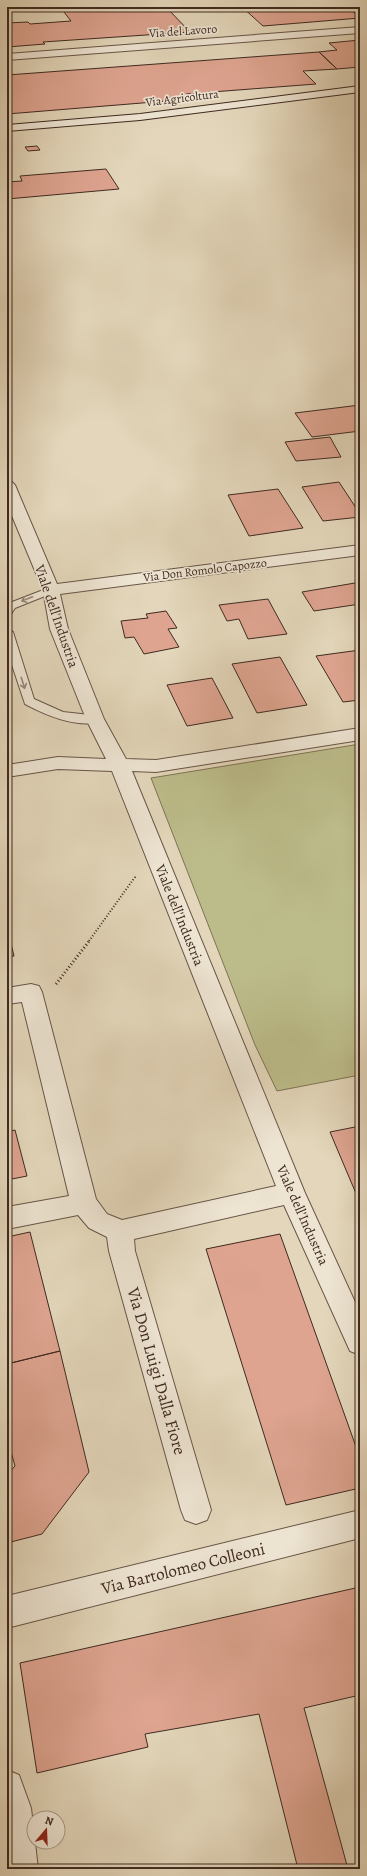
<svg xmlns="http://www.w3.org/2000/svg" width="367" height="1876" font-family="Alegreya,serif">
<rect width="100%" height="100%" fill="#e3d6ba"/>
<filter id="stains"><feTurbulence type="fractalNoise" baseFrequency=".005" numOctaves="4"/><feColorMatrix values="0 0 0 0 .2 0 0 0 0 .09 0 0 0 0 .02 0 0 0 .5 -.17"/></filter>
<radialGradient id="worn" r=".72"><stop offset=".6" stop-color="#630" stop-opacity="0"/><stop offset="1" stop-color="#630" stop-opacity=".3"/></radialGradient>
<path fill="#bcbc8a" stroke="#7e7356" d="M 360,744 L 360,1075 L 277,1091 L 255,1045 L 151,778 Z"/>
<path fill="#dea490" stroke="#3f2a21" d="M 60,7 L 166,7 L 190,32 L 43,42 L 45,44 L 7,47 L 7,23 L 28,22 L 30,24 L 71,21 Z
M 242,7 L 348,7 L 360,18 L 263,26 Z
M 360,40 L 360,67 L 337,69 L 319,52 L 337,50 L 329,43 Z
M 319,52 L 337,69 L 303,71 L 316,84 L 186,94 L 191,99 L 7,114 L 7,75 Z
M 37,146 L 40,150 L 28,151 L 25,147 Z
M 106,169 L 119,189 L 7,199 L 7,182 L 22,181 L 20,176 Z
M 360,405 L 360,431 L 312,437 L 295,413 Z
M 330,437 L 341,457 L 296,461 L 285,442 Z
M 339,482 L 360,514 L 360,517 L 323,521 L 302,487 Z
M 278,489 L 303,528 L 249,536 L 228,495 Z
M 355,583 L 360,590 L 360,604 L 314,611 L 302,592 Z
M 268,599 L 287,634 L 248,639 L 239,619 L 227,621 L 219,605 Z
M 166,611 L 177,628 L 168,629 L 179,647 L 144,654 L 134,637 L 125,638 L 121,621 L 148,618 L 146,614 Z
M 360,650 L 360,700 L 343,702 L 316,656 Z
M 280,657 L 307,705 L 257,713 L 232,664 Z
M 212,678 L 233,718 L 187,726 L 167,685 Z
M 7,927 L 14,956 L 7,957 Z
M 360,1126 L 360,1203 L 330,1132 Z
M 15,1130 L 27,1176 L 7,1180 L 7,1132 Z
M 30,1232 L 60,1351 L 7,1364 L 7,1237 Z
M 280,1234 L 360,1458 L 360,1488 L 286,1505 L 206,1249 Z
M 60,1351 L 89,1472 L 42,1534 L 7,1543 L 7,1475 L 15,1466 L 7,1437 L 7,1364 Z
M 360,1587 L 360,1695 L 304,1708 L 348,1869 L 298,1869 L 259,1714 L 145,1734 L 148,1747 L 37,1773 L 20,1663 Z"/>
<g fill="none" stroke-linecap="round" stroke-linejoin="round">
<defs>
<path id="service" d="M 51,587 L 56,590 L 55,592 L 15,608 L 11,614 L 7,615 L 7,604 Z
M 7,629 L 13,632 L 34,699 L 63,712 L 99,716 L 101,719 L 99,722 C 75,728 46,715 25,704 L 7,650 Z"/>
<path id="minor" d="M 360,27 L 360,33 L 7,60 L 7,54 Z
M 7,480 L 12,482 L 15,485 L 57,584 L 360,545 L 360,555 L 60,594 L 68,629 L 104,719 L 126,759 L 156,760 L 360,728 L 360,740 L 156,772 L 132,771 L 305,1193 L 360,1313 L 360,1355 L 350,1351 L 284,1205 L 134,1239 L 135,1251 L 211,1510 L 207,1520 L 196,1524 L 185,1520 L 181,1510 L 109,1251 L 107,1237 L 89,1228 L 78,1215 L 7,1229 L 7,1207 L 69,1196 L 22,1002 L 7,1004 L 7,988 L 31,984 L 39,986 L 42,992 L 96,1199 L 107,1214 L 122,1220 L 276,1186 L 112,771 L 58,769 L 7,777 L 7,765 L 58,757 L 106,759 L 86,719 L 50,629 L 43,590 L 7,504 Z
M 7,1770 L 19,1775 L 31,1808 L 38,1869 L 7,1869 Z"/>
<path id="tertiary" d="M 360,1510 L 360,1538 L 7,1628 L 7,1596 Z"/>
<path id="secondary" d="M 360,86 L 360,92 L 140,120 L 7,131 L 7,125 L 140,114 Z"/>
</defs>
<use href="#service" stroke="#685547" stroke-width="2"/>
<use href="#minor" stroke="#685547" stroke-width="2"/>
<use href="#tertiary" stroke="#685547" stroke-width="2"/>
<use href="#secondary" stroke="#3f2a21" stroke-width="2"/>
<path stroke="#3f2a21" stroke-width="2" stroke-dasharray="1 2" stroke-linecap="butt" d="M 89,941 L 135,877 L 134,875"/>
<path stroke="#3f2a21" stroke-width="3" stroke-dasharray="1 2.5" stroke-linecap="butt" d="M 56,984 L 90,940"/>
<use href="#service" fill="#ede4d2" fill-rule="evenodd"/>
<use href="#minor" fill="#ede4d2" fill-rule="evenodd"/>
<use href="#tertiary" fill="#ede4d2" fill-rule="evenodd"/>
<use href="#secondary" fill="#ede4d2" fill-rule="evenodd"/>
</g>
<defs><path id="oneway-shaft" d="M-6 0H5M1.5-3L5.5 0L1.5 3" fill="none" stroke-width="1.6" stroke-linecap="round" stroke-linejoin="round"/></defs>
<g stroke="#96877a">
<use href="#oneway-shaft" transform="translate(27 599) rotate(158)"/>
<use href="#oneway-shaft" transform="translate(23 683) rotate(72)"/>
</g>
<g text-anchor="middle" stroke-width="3.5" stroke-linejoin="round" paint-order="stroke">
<g font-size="12" fill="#3f2a21" stroke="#ede4d2">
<text transform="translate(183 31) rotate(-4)" y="4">Via del Lavoro</text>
<text transform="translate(182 98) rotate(-7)" y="4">Via Agricoltura</text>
<text transform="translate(205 570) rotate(-7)" y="4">Via Don Romolo Capozzo</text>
</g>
<g font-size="14" fill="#3f2a21" stroke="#ede4d2">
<text transform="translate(57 616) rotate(71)" y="5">Viale dell'Industria</text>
<text transform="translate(180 915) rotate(68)" y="5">Viale dell'Industria</text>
<text transform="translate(303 1215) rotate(66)" y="5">Viale dell'Industria</text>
</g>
<g font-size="17" fill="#3f2a21" stroke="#ede4d2">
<text transform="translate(157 1371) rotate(74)" y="6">Via Don Luigi Dalla Fiore</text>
<text transform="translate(183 1568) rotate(-14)" y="6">Via Bartolomeo Colleoni</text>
</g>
</g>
<rect width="367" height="1876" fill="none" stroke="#e3d6ba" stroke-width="24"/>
<rect x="8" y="8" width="351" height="1860" fill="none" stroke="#3f2a21" stroke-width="2"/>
<rect x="12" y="12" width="343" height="1852" fill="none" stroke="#3f2a21"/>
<g transform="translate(46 1830) rotate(19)"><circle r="19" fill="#ede4d2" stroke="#a79a8b"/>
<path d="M0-3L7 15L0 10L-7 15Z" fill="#8f2418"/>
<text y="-6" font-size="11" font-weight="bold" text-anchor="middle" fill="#3f2a21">N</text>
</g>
<rect width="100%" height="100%" filter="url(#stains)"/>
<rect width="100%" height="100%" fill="url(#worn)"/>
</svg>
